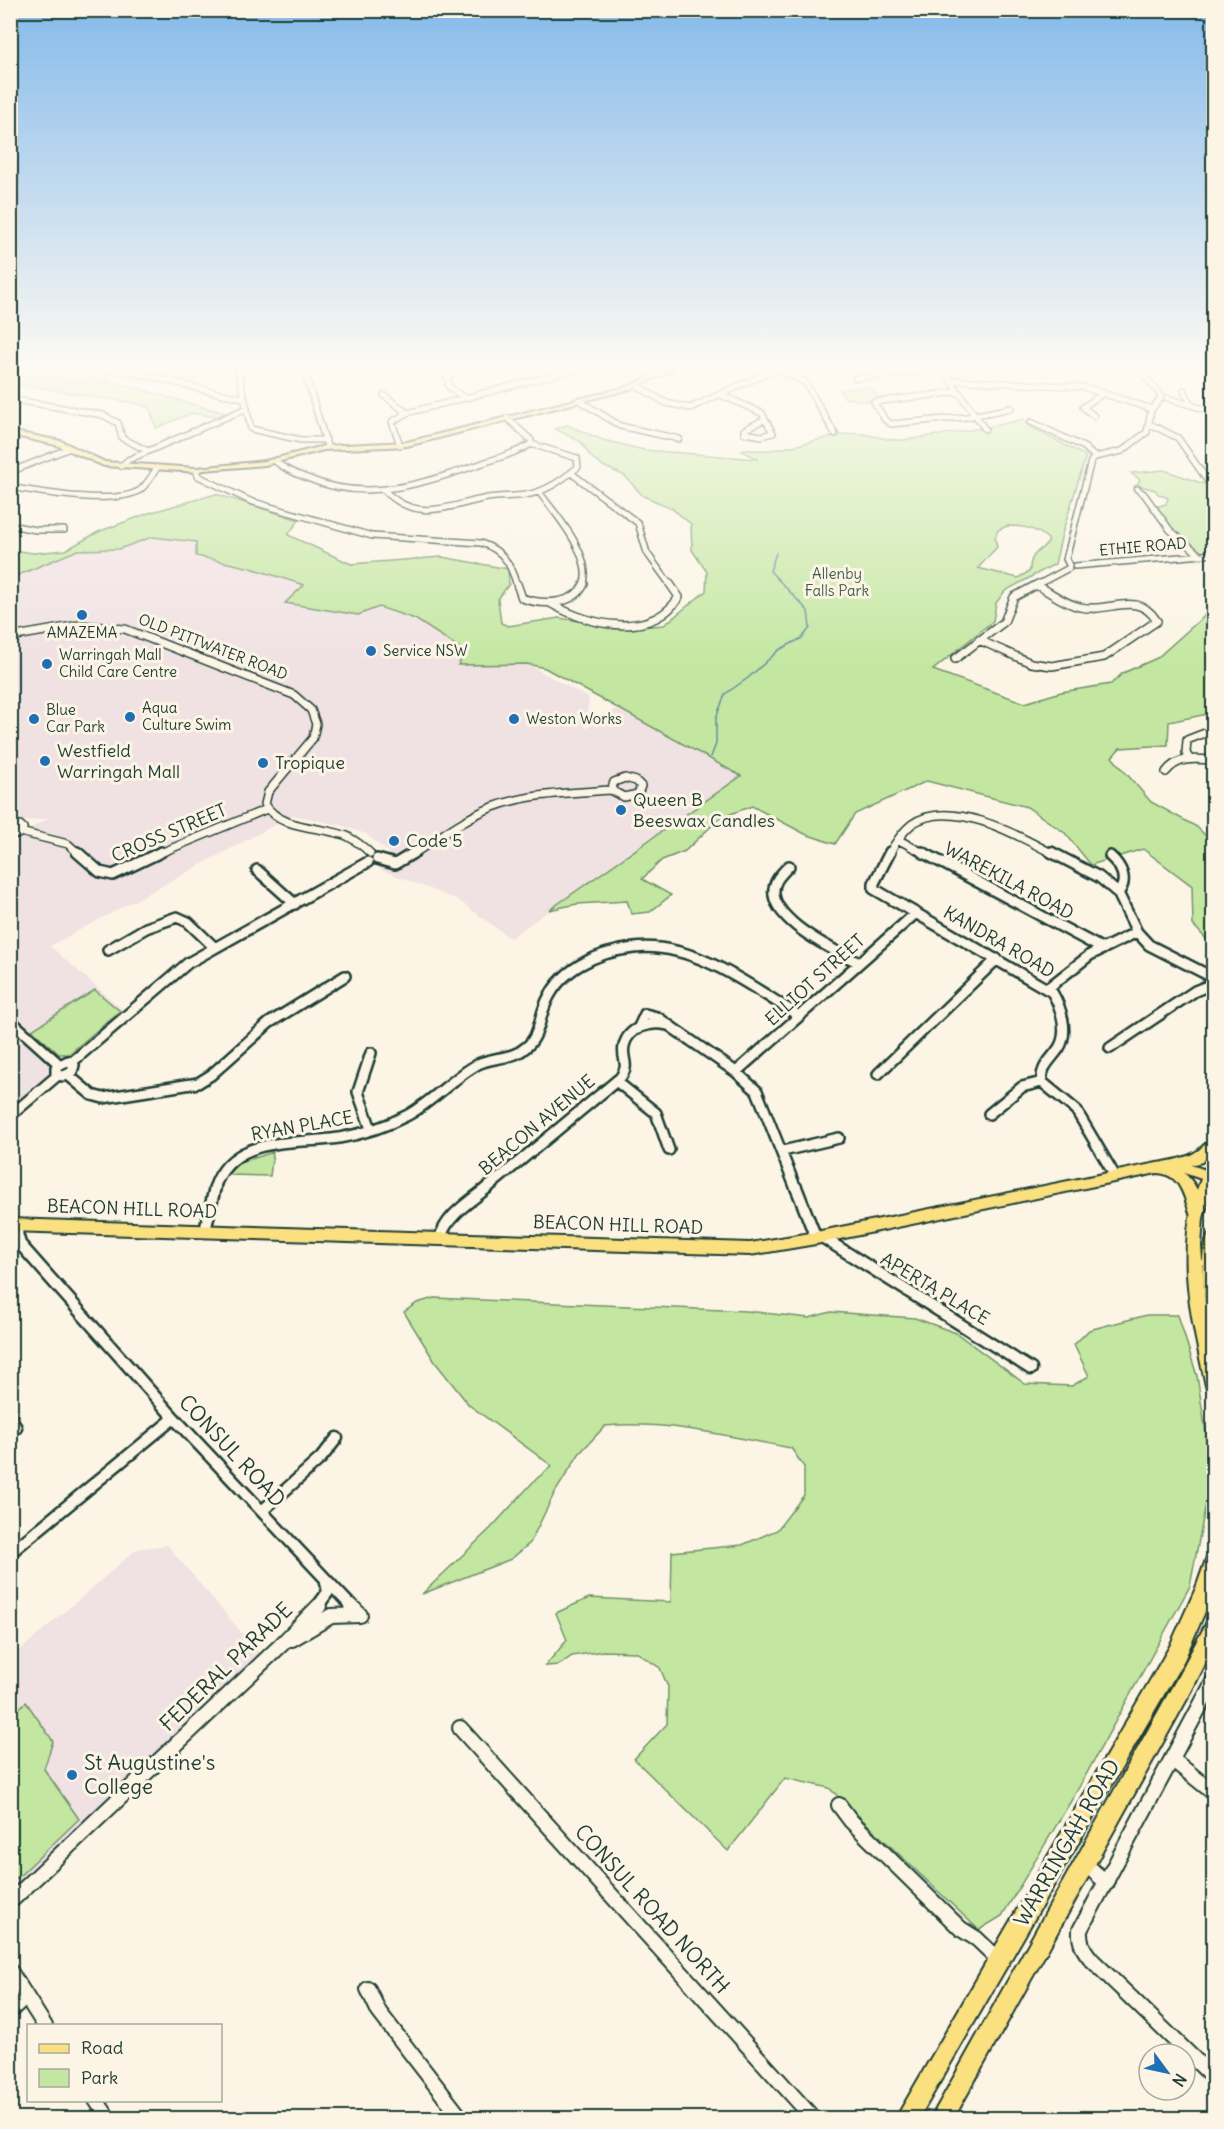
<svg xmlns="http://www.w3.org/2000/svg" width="1224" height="2129" font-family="Delius,sans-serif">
<rect width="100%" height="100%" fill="#fcf5e5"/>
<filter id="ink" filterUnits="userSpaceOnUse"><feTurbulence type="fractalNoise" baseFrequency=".0167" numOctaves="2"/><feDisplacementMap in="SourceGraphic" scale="12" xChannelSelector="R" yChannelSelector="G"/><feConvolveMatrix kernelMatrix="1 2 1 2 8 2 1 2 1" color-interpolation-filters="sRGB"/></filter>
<g filter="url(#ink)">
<path fill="#f0e1e3" d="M 152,537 L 196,542 L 196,556 L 250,568 L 304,585 L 286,603 L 358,615 L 379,607 L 415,619 L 466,652 L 459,665 L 527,664 L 589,698 L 585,729 L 618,708 L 742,776 L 510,938 L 458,900 L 379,869 L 389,853 L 366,834 L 340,825 L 293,815 L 50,946 L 123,1010 L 11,1106 L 11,839 L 49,818 L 11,823 L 11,578 L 78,550 L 119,549 Z
M 167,1545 L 260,1654 L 11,1892 L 11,1658 L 137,1549 Z"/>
<path fill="#c3e7a1" stroke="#71926a" stroke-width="1.5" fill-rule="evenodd" d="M 95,372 L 109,373 L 106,381 C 147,389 185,404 226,413 L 216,417 L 192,413 L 156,428 L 150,409 L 140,404 L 11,383 L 11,374 L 85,381 Z
M 869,387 L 880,399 L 873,402 L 845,398 L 840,390 Z
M 1024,419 L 1025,423 L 1031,427 L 1086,456 L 1062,534 L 1055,564 L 1005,591 L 996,603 L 993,621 L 933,670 L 1025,703 L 1061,692 L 1111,684 L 1123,673 L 1157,658 L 1213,608 L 1213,716 L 1207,714 L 1169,722 L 1168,745 L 1120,748 L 1112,757 L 1151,802 L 1197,827 L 1213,843 L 1213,941 L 1210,943 L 1193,925 L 1192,886 L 1143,849 L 1091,865 L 1065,833 L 1027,807 L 927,781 L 855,814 L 835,844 L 805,834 L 752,806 L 720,818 L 685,851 L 662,860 L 642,879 L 671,895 L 650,912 L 632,914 L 627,901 L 577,904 L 549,910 L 741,776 L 545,668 L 527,664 L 458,665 L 466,652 L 415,619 L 379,607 L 358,615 L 285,603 L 304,585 L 251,568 L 196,556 L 196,542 L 152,537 L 119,549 L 78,550 L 11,578 L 11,550 L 34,553 L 66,550 L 98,532 L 149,513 L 216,494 L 299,520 L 288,535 L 351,564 L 442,557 L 508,569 L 509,584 L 498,599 L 501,623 L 508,626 L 559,618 L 625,628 L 664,625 L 706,591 L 707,572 L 692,550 L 691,524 L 671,508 L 643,496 L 625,476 L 603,466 L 591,457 L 581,442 L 555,429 L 567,425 L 603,440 L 644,450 L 758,459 L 742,451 L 745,449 C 781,455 813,438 848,434 C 865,431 881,440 898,440 C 912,440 925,436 939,435 C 969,430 994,427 1024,419 ZM 1007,526 C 1025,526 1035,528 1048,539 L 1048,543 C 1038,551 1029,556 1030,571 L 1018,578 L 978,568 L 997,547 L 995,538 L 998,530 Z
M 1164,470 L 1213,487 L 1213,551 L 1200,553 L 1171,528 L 1156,507 L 1166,504 L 1168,498 L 1158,494 L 1155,490 L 1137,485 L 1140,480 L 1131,473 Z
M 95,990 L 120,1011 L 69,1054 L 59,1054 L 32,1030 Z
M 273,1152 L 270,1176 L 227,1175 L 239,1163 Z
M 434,1298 L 747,1311 L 809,1318 L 831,1312 L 915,1318 L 956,1333 L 1025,1384 L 1072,1386 L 1089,1376 L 1074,1345 L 1089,1330 L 1147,1315 L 1178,1315 L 1197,1376 L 1206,1433 L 1208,1493 L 1190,1586 L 1077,1791 L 1002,1916 L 979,1930 L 829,1788 L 785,1778 L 728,1851 L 634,1759 L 667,1724 L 668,1687 L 660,1668 L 636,1652 L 603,1651 L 572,1656 L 559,1665 L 545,1666 L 567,1640 L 556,1613 L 589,1598 L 671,1602 L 672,1552 L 742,1545 L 777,1530 L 804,1495 L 804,1467 L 791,1448 C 730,1437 667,1420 605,1426 L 579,1454 L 554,1494 L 530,1543 L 511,1559 L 422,1594 L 490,1529 L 534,1481 L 552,1466 L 469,1405 L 435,1362 L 404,1312 L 417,1303 Z
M 26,1702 L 53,1741 L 44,1769 L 79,1819 L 11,1884 L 11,1715 Z"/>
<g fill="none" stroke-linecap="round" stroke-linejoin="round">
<path stroke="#648da4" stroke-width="1.5" d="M 711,757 L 716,744 L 716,718 L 725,694 L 748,678 L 779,650 L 802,638 L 810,628 L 808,611 L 770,571 L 776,553"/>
<defs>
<path id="minor-far4" d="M 112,370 C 157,374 200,392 245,398
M 238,370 L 251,429 L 301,440 L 326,440
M 304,370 L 327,446
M 458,370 L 447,378 L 449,387 L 463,397
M 776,370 L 805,382 L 835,434
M 943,370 L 985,429
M 1140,370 L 1161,396
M 1208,370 L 1214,373
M 856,378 L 934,370
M 951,380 L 1083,387 L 1152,409
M 639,387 L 666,403 L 690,408 L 774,370
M 1184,390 L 1191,405
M 957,392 L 874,402 L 885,420 L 891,424 L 967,417 L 1011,408
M 384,395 L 407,413
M 721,395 L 762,413 L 765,419
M 1167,398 L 1214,412
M 10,399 L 103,415 L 118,423 L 122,438 L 148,451
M 579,400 L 620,426 L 679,439
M 1094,416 L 1083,407 L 1104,393
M 765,419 L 773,433 L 762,436 L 744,433 L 744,430 Z
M 1031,422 L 1084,447 L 1095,457
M 1150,424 L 1178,438 L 1207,480
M 400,445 L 392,422 L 407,413 L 573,370
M 1095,457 L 1122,451 L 1147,432 L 1151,410 L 1161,398
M 275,461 C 284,469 296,474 307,478 C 365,503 424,484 480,464 C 497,458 515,454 531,444 L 531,440 L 507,418
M 121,466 L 128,460 L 247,408
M 196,470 L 198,476 L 250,501 L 372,536 L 481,543 C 504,551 510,563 517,586
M 10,472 L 70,448
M 571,473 L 638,523 L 647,553 L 671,586
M 10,487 C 39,492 115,506 140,490 C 147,485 152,475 157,468
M 1137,489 L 1144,494 L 1170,530 L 1200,555
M 384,490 C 417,524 449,505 488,498 C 500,496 513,497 525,495 C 546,492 562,480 578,467 L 577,458 L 531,444
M 539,492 C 555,513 595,558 583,586
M 10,525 L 36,530 L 64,530
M 1069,565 L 1066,559 L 1091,461 L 1095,457
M 1075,566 L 1214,554
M 1035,586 L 1069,568"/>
<path id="minor-far3" d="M 517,584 L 522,598 C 541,605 574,606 584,584
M 550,603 C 588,625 651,641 679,597 L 670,584
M 10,637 L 79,625 L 125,629 L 294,695 L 311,710 L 316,724 L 313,738 L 268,792 L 265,804 C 280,830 322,826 347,836 C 356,841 363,846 370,853
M 979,640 L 1031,663 L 1052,666 L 1104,657 L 1157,621 C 1137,589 1109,614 1080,607 C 1065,604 1052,593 1038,586
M 955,659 L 1004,622 L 1014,597 L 1038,584
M 1189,758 L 1186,753 L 1187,740 L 1205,733
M 1166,772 C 1178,756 1196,759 1214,760
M 625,778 L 636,781 L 641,786 L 638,794 L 624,797 L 611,790 L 614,782 Z
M 10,825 L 20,825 L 23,828 L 18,834 L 10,835
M 20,832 L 68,844 L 79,854
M 899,840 L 925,854
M 158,854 L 267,809
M 413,854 C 439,838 464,818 493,807 C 530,793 571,793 611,790
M 889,854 C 895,843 902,832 912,824 C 950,797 1018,835 1053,854"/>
<path id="minor-far2" d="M 77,852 L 100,872 L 113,875 L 161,852
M 890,852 L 874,883 L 874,889 L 1052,992 C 1061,1007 1069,1032 1059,1048 C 1051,1060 1040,1067 1042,1082
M 922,852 L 1103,949
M 1051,852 L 1099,877 L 1118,893
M 377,859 L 395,864 L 415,852
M 789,866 C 785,870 780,875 777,880 C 757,915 836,951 859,963
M 257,870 L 295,904
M 1137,932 L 1149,945 L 1214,978
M 108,950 L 146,928 L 177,917 L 188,922 L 215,948
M 1048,988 L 1090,955 L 1137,932 L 1118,893 C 1129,880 1121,866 1110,856
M 10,1020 L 59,1064
M 638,1029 L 645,1014 L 657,1017 L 736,1072 L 757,1091 L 796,1189
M 1110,1048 L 1195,991 L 1205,987 L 1214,989
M 371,1053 L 358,1092 L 371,1129
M 68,1061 L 74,1065 L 72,1072 L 64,1076 L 56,1075 L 56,1067 Z
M 72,1062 L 188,963 L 368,862
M 736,1072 L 916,913
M 878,1074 L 997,959
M 68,1075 L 92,1095 L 103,1098 L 198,1083 L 211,1075 L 269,1023 L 345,976
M 616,1081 L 656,1113 L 669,1150
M 1042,1082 L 1076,1110 L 1115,1176
M 989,1114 L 1022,1087 L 1042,1082
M 10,1116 L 58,1075
M 783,1151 L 839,1138
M 214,1189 C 231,1134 294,1145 339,1138 C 363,1134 387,1126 408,1115 C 433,1101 453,1078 478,1064 C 493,1057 513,1059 525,1048 C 538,1039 539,1022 544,1008 C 557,970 596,952 634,948 C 693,941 751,986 799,1016
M 486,1189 L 620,1078 C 631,1064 621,1060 624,1046 C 628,1027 651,1021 667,1025"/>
<path id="minor-far1" d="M 796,1187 L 816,1238
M 19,1225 L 17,1233 L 20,1244 L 174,1418 L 352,1607
M 205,1231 L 215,1187
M 822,1237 L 1031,1369
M 440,1239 C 445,1216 471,1201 488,1187
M 10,1415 L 16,1428
M 262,1511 L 321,1458 L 337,1438
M 10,1553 L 174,1418
M 317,1607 L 328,1592 L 326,1582"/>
<path id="minor" d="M 351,1606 L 360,1615
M 292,1639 L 331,1616 L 360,1615
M 1213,1682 L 1080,1930 C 1079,1943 1084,1951 1092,1960 L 1214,2078
M 460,1728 L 813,2118
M 1173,1760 L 1214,1793
M 839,1805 L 851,1821 L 961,1929 L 977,1939 L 999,1960
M 1084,1863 L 1107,1883
M 10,1902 L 281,1645 L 319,1606
M 10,1971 L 45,2026
M 368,1989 L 379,2012 L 461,2118
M 10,2011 L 26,1996
M 96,2100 L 108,2118"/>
<path id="major" d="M 663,370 L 673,370 L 631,389 L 407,446 L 324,450 L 265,465 L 204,470 L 198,472 L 104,466 L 56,445 L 10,435 L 10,431 L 61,441 L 105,462 L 197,468 L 265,461 L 324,446 L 407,442 L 627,387 Z
M 1214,1138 L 1214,1151 L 1202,1162 L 1191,1165 L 1212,1172 L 1213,1176 L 1212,1180 L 1207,1181 L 1184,1173 C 1195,1182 1207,1204 1202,1218 L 1197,1220 L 1192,1218 C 1184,1200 1183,1174 1157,1173 L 816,1244 L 750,1255 L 10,1231 L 10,1219 L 750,1243 L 816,1232 L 1157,1163 C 1165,1162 1187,1158 1194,1153 C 1202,1149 1206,1141 1214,1138 Z"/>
<path id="highway" d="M 1214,1159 L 1214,1182 L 1203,1218 L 1201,1246 L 1205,1302 L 1214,1348 L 1214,1393 L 1208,1391 L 1206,1386 C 1189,1308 1171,1236 1209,1161 Z
M 1214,1233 L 1214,1315 L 1208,1313 L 1206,1308 C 1205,1285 1198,1256 1209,1234 Z
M 1214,1551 L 1214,1591 L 1184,1660 L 919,2118 L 896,2118 L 1170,1646 L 1196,1588 L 1208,1554 Z
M 1214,1617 L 1214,1646 L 1191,1692 L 954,2118 L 931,2118 L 1177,1678 L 1208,1620 Z"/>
</defs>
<use href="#minor-far4" stroke="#1f3d34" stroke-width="8"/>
<use href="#minor-far3" stroke="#1f3d34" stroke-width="10"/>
<use href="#minor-far2" stroke="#1f3d34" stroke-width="14"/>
<use href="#minor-far1" stroke="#1f3d34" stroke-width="15"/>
<use href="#minor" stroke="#1f3d34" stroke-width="18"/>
<use href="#major" stroke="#1f3d34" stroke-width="4"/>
<use href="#highway" stroke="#1f3d34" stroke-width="4"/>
<use href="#minor-far4" stroke="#fcf5e5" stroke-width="5"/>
<use href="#minor-far3" stroke="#fcf5e5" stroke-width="7"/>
<use href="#minor-far2" stroke="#fcf5e5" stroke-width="9"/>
<use href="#minor-far1" stroke="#fcf5e5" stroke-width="10"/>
<use href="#minor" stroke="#fcf5e5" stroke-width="14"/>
<use href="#major" fill="#fbe080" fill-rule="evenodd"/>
<use href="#highway" fill="#fbe080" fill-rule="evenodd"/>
</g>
</g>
<linearGradient id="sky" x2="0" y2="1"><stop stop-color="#85baea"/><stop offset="0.55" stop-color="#fefaf3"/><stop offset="1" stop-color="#fefaf3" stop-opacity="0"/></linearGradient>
<rect width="1224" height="669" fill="url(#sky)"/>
<g fill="#1f6fb2" stroke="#fcf5e5" stroke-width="2">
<circle cx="82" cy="615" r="6"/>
<circle cx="371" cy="651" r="6"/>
<circle cx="47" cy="664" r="6"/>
<circle cx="130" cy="717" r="6"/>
<circle cx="34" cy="719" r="6"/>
<circle cx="514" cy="719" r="6"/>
<circle cx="45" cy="761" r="6"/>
<circle cx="263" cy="763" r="6"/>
<circle cx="621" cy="810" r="6"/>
<circle cx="394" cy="841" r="6"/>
<circle cx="72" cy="1775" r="6"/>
</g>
<g text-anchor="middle" stroke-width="6" stroke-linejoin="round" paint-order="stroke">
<g font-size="15" fill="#1f3d34" stroke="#fcf5e5">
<text transform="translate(1143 547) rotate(-5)" y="5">ETHIE ROAD</text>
<text transform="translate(213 647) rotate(21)" y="5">OLD PITTWATER ROAD</text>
</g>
<g font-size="15" fill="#405f4a" stroke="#fcf5e5">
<text x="837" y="579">Allenby<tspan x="837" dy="17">Falls Park</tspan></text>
</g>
<g font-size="15" fill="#1f3d34" stroke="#fcf5e5" text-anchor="start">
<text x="82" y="638" text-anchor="middle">AMAZEMA</text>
<text x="383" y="656">Service NSW</text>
<text x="59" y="660">Warringah Mall<tspan x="59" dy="17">Child Care Centre</tspan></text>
<text x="142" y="713">Aqua<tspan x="142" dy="17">Culture Swim</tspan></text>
<text x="46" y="715">Blue<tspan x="46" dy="17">Car Park</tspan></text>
<text x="526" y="724">Weston Works</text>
</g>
<g font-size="18" fill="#1f3d34" stroke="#fcf5e5" text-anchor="start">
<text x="57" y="757">Westfield<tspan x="57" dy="21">Warringah Mall</tspan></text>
<text x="275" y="769">Tropique</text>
<text x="633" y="806">Queen B<tspan x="633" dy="21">Beeswax Candles</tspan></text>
<text x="406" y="847">Code 5</text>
</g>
<g font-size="18" fill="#1f3d34" stroke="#fcf5e5">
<text transform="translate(169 833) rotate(-23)" y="6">CROSS STREET</text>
<text transform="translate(1009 881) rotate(28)" y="6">WAREKILA ROAD</text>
<text transform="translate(999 942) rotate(30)" y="6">KANDRA ROAD</text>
<text transform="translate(815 980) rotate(-42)" y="6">ELLIOT STREET</text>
<text transform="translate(537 1125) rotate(-40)" y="6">BEACON AVENUE</text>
<text transform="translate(302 1126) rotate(-10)" y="6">RYAN PLACE</text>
<text transform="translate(132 1209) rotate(2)" y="6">BEACON HILL ROAD</text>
<text transform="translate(618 1225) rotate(2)" y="6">BEACON HILL ROAD</text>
<text transform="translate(935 1289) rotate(31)" y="6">APERTA PLACE</text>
</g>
<g font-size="21" fill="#1f3d34" stroke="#fcf5e5">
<text transform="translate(232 1451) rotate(47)" y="7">CONSUL ROAD</text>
<text transform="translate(226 1667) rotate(-44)" y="7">FEDERAL PARADE</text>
<text transform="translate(1067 1843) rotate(-60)" y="7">WARRINGAH ROAD</text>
<text transform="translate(652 1909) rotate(48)" y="7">CONSUL ROAD NORTH</text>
</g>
<g font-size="21" fill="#1f3d34" stroke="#fcf5e5" text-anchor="start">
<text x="84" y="1770">St Augustine's<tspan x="84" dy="24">College</tspan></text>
</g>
</g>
<rect width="1224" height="2129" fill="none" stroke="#fcf5e5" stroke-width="36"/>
<rect x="18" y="18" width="1188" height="2093" fill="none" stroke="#1f3d34" stroke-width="2" filter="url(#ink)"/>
<rect x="27" y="2024" width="195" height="78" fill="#fcf5e5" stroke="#a4ab9e" stroke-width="1.5"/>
<rect x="39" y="2044" width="30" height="9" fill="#fbe080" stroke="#a4ab9e" stroke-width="1.5"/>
<text x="81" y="2054" font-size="18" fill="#1f3d34">Road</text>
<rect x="39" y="2069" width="30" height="18" fill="#c3e7a1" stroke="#a4ab9e" stroke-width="1.5"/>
<text x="81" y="2084" font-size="18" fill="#1f3d34">Park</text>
<g transform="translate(1167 2072) rotate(123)"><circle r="28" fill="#fcf5e5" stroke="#a4ab9e" stroke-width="1.5"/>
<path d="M0-4.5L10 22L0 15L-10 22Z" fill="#1f6fb2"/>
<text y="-9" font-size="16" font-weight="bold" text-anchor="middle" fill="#1f3d34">N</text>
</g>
</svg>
